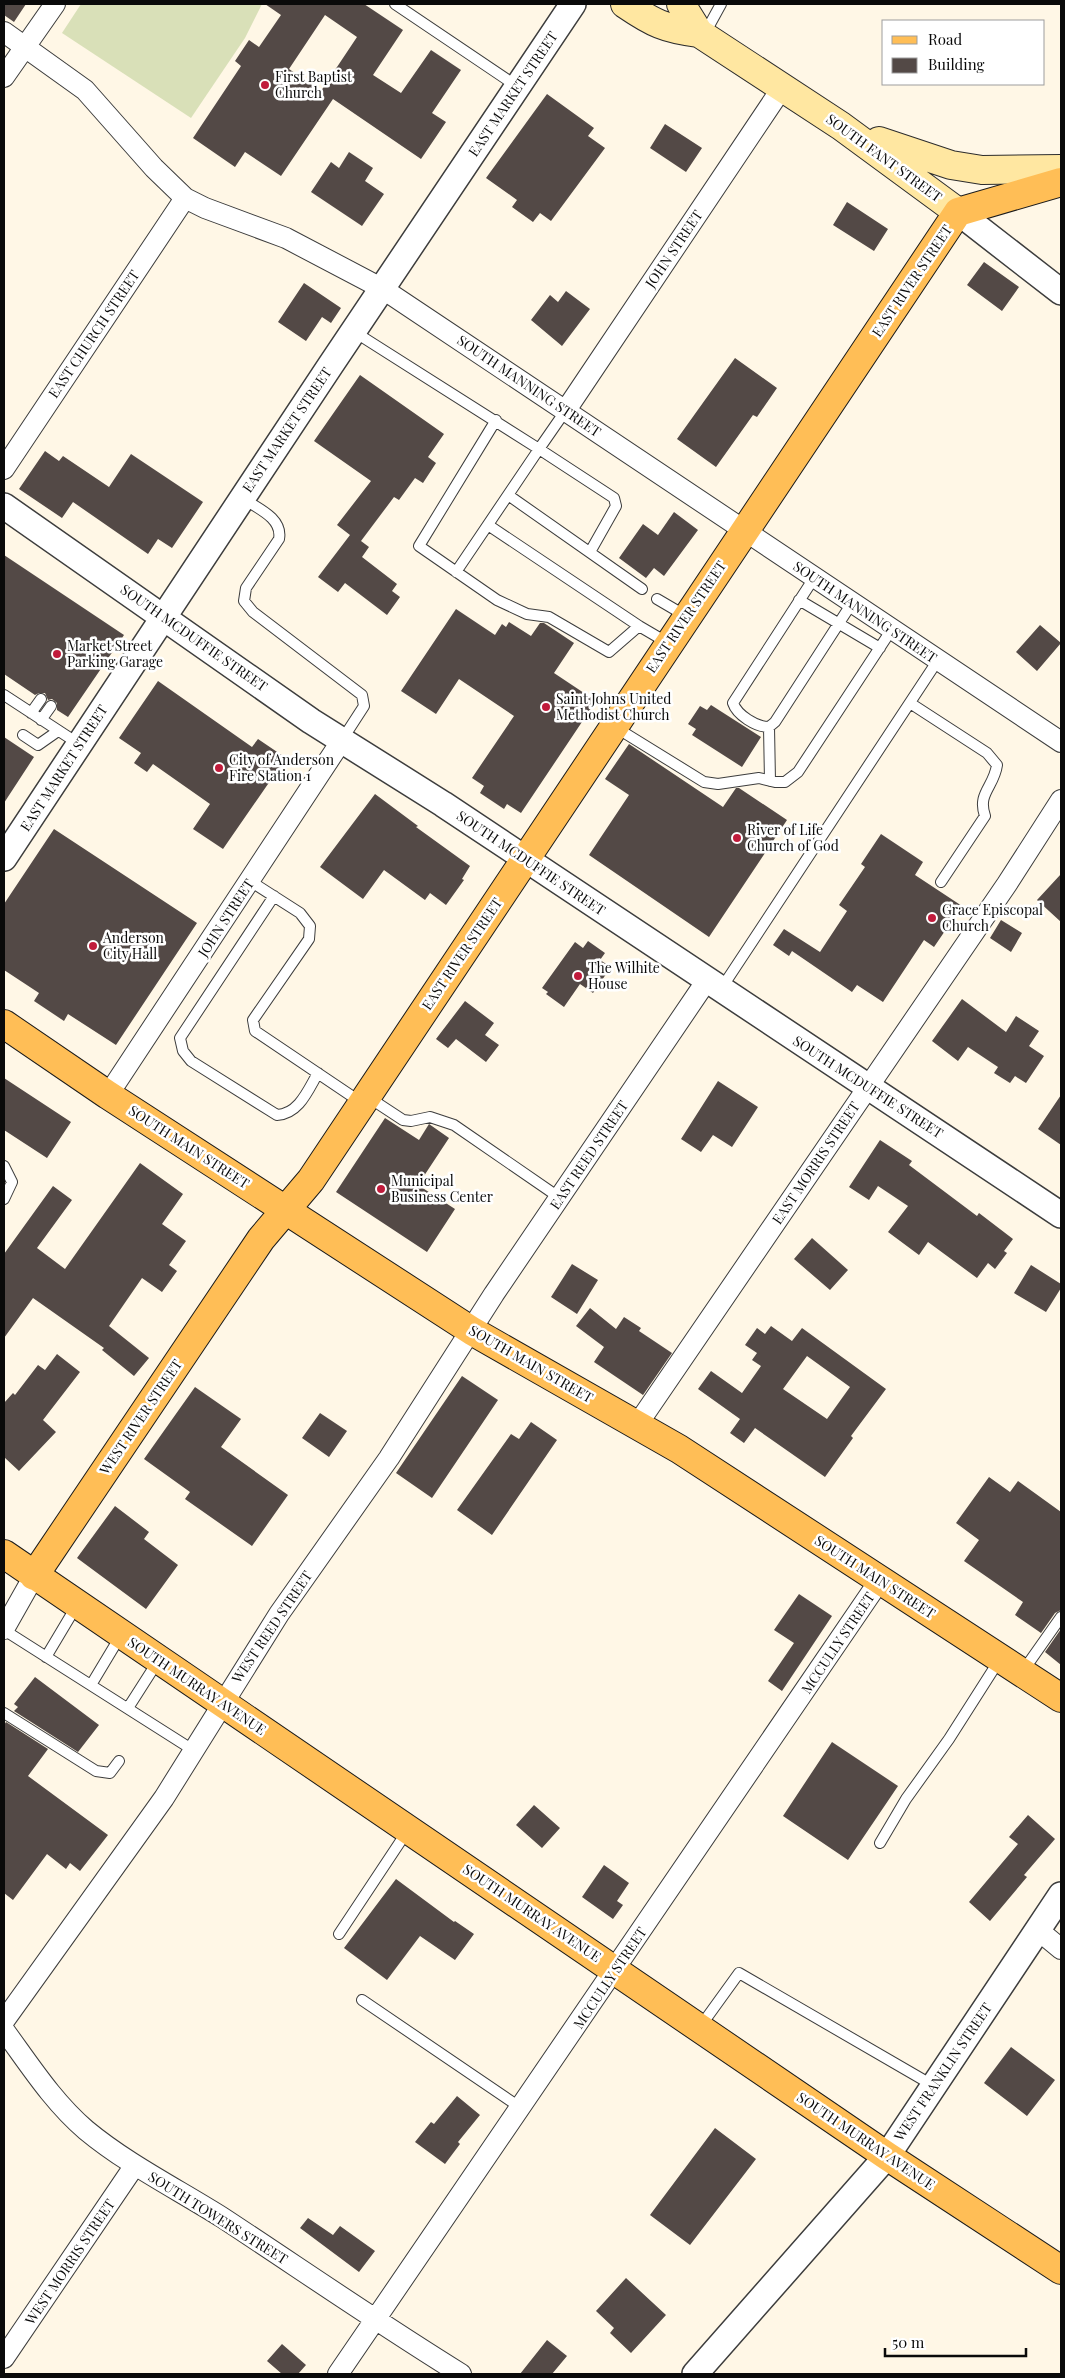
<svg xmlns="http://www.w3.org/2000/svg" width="1065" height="2378" font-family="'Playfair Display',serif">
<rect width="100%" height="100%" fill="#fff7e6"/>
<path fill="#d9e0b8" d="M 81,4 L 262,4 L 245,38 L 191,118 L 62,33 Z"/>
<path fill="#534946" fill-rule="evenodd" d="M 4,4 L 26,4 L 14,22 L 4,15 Z
M 265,4 L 364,4 L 403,30 L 373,75 L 401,93 L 431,50 L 461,70 L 432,113 L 446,122 L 421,159 L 333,99 L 281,176 L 245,152 L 235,167 L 193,138 L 241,66 L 235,61 L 249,40 L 259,47 L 281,15 ZM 325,15 L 357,37 L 321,91 L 289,69 Z
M 547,94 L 594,128 L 588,136 L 605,148 L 551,221 L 540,213 L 533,222 L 512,207 L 517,200 L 486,178 Z
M 665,124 L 702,148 L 686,172 L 650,148 Z
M 349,152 L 373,168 L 365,181 L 384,194 L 362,226 L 311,192 L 331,162 L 339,168 Z
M 847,202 L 888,229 L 874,251 L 833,225 Z
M 984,262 L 1019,287 L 1002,311 L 967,285 Z
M 304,283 L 341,308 L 331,323 L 322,317 L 306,341 L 278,322 Z
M 566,291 L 590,309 L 562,346 L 531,320 L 550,295 L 558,302 Z
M 735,358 L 777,388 L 757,417 L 753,415 L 716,467 L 677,439 Z
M 360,375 L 444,434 L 428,457 L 436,463 L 423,483 L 415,478 L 399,500 L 394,497 L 361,541 L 369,547 L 362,557 L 397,584 L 392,591 L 400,597 L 387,615 L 345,583 L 338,592 L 318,577 L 350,535 L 337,525 L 371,481 L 314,441 Z
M 45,451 L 59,461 L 63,456 L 109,487 L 131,454 L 203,502 L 172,548 L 158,539 L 148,554 L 73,502 L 62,518 L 19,489 Z
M 674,512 L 698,530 L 664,576 L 654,568 L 646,578 L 619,558 L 643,524 L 658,535 Z
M 4,555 L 124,635 L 68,717 L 57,710 L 57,703 L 52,699 L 48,700 L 45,693 L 39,693 L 35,695 L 4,674 Z
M 456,609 L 495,635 L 502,624 L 506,627 L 509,622 L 531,636 L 540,623 L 544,623 L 574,643 L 554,673 L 596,701 L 521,813 L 507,804 L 504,809 L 480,793 L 484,786 L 472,778 L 514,716 L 459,679 L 436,714 L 401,691 Z
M 1040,625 L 1061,643 L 1037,671 L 1016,652 Z
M 158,681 L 252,747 L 258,739 L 286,758 L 223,849 L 193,829 L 210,804 L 153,764 L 147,772 L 134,763 L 141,753 L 119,738 Z
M 711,705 L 761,737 L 742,767 L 692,735 L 696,729 L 688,724 L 700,706 L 707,710 Z
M 4,737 L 34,757 L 4,803 Z
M 629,744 L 723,807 L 736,788 L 739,788 L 787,820 L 709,937 L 589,855 L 629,795 L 605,779 Z
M 375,794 L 418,826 L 416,827 L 470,866 L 462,879 L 464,880 L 446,905 L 430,893 L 425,900 L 384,870 L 363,899 L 320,867 Z
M 54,829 L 197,923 L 116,1045 L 68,1014 L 64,1021 L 34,1001 L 39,993 L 4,970 L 4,904 Z
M 881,834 L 923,862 L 915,875 L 962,906 L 934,947 L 924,940 L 883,1002 L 857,985 L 852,992 L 792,951 L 789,956 L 773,945 L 784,929 L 820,952 L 847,911 L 839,905 L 865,867 L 861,864 Z
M 1061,874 L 1061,922 L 1037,900 Z
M 1001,920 L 1022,933 L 1011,952 L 990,938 Z
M 588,941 L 605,953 L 600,960 L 611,967 L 593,993 L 580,984 L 564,1007 L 546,994 L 548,992 L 542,988 L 575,942 L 583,948 Z
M 962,999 L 1006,1032 L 1016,1016 L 1039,1031 L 1029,1046 L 1044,1056 L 1026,1083 L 1015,1076 L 1010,1083 L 994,1073 L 998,1067 L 968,1047 L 958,1061 L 932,1041 Z
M 465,1001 L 494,1023 L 485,1035 L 499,1045 L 486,1062 L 456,1039 L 448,1048 L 436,1039 Z
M 4,1078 L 71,1122 L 47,1158 L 4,1130 Z
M 718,1081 L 758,1107 L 732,1147 L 713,1135 L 701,1152 L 681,1139 Z
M 1061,1095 L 1061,1145 L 1038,1129 Z
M 385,1118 L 419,1140 L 429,1124 L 449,1138 L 418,1185 L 455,1209 L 427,1252 L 336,1192 Z
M 880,1140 L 912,1161 L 909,1165 L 977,1216 L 979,1213 L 1013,1239 L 1004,1251 L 1007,1253 L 995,1269 L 988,1263 L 977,1278 L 928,1242 L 919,1255 L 888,1232 L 908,1206 L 878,1186 L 869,1200 L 849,1187 Z
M 140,1163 L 183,1194 L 162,1224 L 186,1241 L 169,1265 L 177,1271 L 162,1292 L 142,1278 L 109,1326 L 149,1358 L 134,1376 L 102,1350 L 104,1348 L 33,1298 L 4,1338 L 4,1254 L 53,1186 L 72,1200 L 37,1248 L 65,1269 Z
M 812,1238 L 848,1270 L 830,1290 L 794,1259 Z
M 572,1264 L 598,1280 L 577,1314 L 551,1297 Z
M 1031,1265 L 1061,1284 L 1061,1288 L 1046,1312 L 1014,1293 Z
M 590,1308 L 616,1329 L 624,1317 L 641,1328 L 639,1331 L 672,1353 L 643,1395 L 594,1362 L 604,1347 L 576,1326 Z
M 771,1326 L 792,1341 L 802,1328 L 886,1389 L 851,1436 L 853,1438 L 825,1477 L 755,1428 L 744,1443 L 730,1433 L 740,1419 L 698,1389 L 711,1371 L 742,1393 L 761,1366 L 752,1360 L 757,1353 L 745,1345 L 757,1328 L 765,1334 ZM 807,1356 L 850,1387 L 827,1419 L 783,1389 Z
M 57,1354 L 80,1372 L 43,1420 L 56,1432 L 19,1471 L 4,1457 L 4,1403 L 13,1393 L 15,1395 L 38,1365 L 45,1370 Z
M 462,1376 L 498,1400 L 432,1498 L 396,1473 Z
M 195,1387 L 241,1419 L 221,1447 L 288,1495 L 252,1546 L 185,1499 L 190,1492 L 144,1459 Z
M 320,1413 L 347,1431 L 329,1457 L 302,1438 Z
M 531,1422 L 557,1440 L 492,1535 L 457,1510 L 511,1434 L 519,1439 Z
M 989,1477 L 1010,1492 L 1018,1481 L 1061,1512 L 1061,1610 L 1055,1613 L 1041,1633 L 1015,1615 L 1023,1602 L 964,1561 L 979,1540 L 956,1523 Z
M 115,1506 L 149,1532 L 144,1539 L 178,1565 L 146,1609 L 77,1558 Z
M 799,1594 L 832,1616 L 782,1691 L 768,1681 L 794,1643 L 774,1630 Z
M 1061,1629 L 1061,1665 L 1045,1652 Z
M 35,1677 L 99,1725 L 78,1752 L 14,1711 L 18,1707 L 14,1704 Z
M 6,1722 L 48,1749 L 28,1776 L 108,1835 L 80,1871 L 70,1863 L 66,1869 L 47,1854 L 13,1900 L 4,1893 L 4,1725 Z
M 832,1742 L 898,1786 L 848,1860 L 783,1816 Z
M 534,1805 L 560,1828 L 542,1848 L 516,1825 Z
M 1028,1815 L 1055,1839 L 1024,1875 L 1027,1877 L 990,1921 L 969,1902 L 1018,1844 L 1009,1837 Z
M 604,1865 L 629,1883 L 617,1901 L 623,1905 L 613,1919 L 582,1897 Z
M 396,1879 L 454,1922 L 455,1921 L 474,1934 L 455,1960 L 420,1936 L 387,1980 L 344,1948 Z
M 1011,2047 L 1055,2080 L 1027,2116 L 984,2083 Z
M 457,2096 L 480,2115 L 458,2142 L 460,2144 L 445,2164 L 415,2142 L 431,2122 L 434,2124 Z
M 715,2128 L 756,2159 L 690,2245 L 650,2215 Z
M 308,2218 L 333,2235 L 340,2226 L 375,2251 L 359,2272 L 300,2228 Z
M 626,2278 L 666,2315 L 631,2353 L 610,2333 L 614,2328 L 596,2311 Z
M 547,2340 L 567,2356 L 552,2374 L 520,2374 Z
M 282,2344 L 306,2365 L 298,2374 L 282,2374 L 267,2361 Z"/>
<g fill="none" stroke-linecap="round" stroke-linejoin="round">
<defs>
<path id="service" d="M 395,4 L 518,87
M 704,35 L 721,4
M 353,331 L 539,449 L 566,410
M 496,420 L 419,546 L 497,600 L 527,614 L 549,617 L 609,652 L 639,626 L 668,643
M 508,495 L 642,589
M 242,498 C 257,508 283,518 279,539 L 246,588 L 244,601 L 253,612 L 362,695 L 364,706 L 342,740
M 488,525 L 639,626
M 456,572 L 539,449 L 614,498 L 616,506 L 590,552
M 814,578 L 733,703 C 737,715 756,727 769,727 L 775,722 L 852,603
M 657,599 L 686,616
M 799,600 L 880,648
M 4,695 L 79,744
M 910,703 L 987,753 L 997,765 C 994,787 977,793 985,816 L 941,882
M 31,713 L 41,699
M 41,720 L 51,706
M 615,727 L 704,782 L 718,784 L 759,778 L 775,782 L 785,782 L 798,772 L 892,629
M 769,727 L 770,781
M 23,735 L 38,745 L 58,731
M 250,881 L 300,913 L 310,926 L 309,939 L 253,1020 L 255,1031 L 362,1103
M 274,896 L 180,1038 L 183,1051 L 191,1061 L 277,1115 C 299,1114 308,1090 318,1073
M 721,989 L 938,660
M 368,1097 L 403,1120 L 411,1121 L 430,1117 L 454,1125 L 560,1198
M 4,1166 L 12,1182 L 4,1199
M 4,1630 L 193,1750
M 46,1657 L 77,1605
M 1023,1671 L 1061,1617
M 91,1685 L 121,1635
M 128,1708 L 158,1661
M 4,1713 L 96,1771 L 110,1773 L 119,1761
M 880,1843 L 906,1799 L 949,1739 L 1000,1659
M 339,1934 L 408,1830
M 362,2000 L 521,2108
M 700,2027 L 739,1973 L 934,2086"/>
<path id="minor" d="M 4,32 L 85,90 L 154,168 L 185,198 L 205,208 L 286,238 L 383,289 L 1061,742
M 4,77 L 55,4
M 566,410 L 782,88
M 4,469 L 185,198
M 108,1095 L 342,740
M 637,1425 L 1007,884 L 1061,800
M 4,1629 L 34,1576
M 1038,1930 L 1061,1949
M 4,2021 L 164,1798 L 279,1614 L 389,1458 L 494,1294 L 707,980
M 4,2030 C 29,2064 53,2102 86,2130 C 127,2164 177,2189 223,2218 C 302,2270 380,2324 461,2374
M 4,2358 L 135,2165
M 338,2374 L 880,1580"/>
<path id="tertiary" d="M 958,212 L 1061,292
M 4,506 L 311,721 L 443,804 L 1061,1215
M 4,858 L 330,366 L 573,4
M 695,2374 L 887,2156 L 1061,1895"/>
<path id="secondary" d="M 625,4 C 653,23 665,29 699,33 L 841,126 L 958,212
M 681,4 L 699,33
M 879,141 L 951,165 L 982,170 L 1061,169"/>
<path id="primary" d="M 4,1024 L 108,1095 L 472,1331 L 679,1449 L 1061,1698
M 4,1554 L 887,2156 L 1061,2270
M 34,1576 L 261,1239 L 311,1180 L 958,212 L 1061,182"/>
</defs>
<use href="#service" stroke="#3d3d3d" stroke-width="12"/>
<use href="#minor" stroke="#3d3d3d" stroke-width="22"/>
<use href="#tertiary" stroke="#3d3d3d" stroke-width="28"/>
<use href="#secondary" stroke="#2c2c2c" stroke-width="30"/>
<use href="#primary" stroke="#1b1b1b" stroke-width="30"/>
<use href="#service" stroke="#fff" stroke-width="10"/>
<use href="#minor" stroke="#fff" stroke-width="20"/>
<use href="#tertiary" stroke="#fff" stroke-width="25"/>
<use href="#secondary" stroke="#ffe7a1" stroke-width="28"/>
<use href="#primary" stroke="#ffbe56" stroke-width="28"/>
</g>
<g fill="#c01b3b" stroke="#fff" stroke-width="2">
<circle cx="265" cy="85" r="5"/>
<circle cx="57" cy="654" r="5"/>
<circle cx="546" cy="707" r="5"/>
<circle cx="219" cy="768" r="5"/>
<circle cx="737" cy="838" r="5"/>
<circle cx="932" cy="918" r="5"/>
<circle cx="93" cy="946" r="5"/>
<circle cx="578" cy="976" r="5"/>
<circle cx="381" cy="1189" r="5"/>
</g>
<g text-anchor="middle" stroke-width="5" stroke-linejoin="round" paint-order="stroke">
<g font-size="14" fill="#0a0a0a" stroke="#fff" text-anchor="start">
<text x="275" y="82">First Baptist<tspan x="275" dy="16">Church</tspan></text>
<text x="67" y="651">Market Street<tspan x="67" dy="16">Parking Garage</tspan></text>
<text x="556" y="704">Saint Johns United<tspan x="556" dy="16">Methodist Church</tspan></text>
<text x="229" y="765">City of Anderson<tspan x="229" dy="16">Fire Station 1</tspan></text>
<text x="747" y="835">River of Life<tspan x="747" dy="16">Church of God</tspan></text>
<text x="942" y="915">Grace Episcopal<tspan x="942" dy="16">Church</tspan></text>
<text x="103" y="943">Anderson<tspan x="103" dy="16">City Hall</tspan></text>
<text x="588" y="973">The Wilhite<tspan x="588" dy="16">House</tspan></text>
<text x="391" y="1186">Municipal<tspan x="391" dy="16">Business Center</tspan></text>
</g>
<g font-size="14" fill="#0a0a0a" stroke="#fff">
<text transform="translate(513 94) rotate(-56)" y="5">EAST MARKET STREET</text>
<text transform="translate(884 158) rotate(36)" y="5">SOUTH FANT STREET</text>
<text transform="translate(674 249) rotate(-56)" y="5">JOHN STREET</text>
<text transform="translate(912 281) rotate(-56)" y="5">EAST RIVER STREET</text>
<text transform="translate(94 334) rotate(-56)" y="5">EAST CHURCH STREET</text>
<text transform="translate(529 386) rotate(34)" y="5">SOUTH MANNING STREET</text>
<text transform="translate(287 430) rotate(-56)" y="5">EAST MARKET STREET</text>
<text transform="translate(865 612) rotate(34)" y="5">SOUTH MANNING STREET</text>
<text transform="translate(686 617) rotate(-56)" y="5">EAST RIVER STREET</text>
<text transform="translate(194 638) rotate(35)" y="5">SOUTH MCDUFFIE STREET</text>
<text transform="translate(64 768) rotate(-57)" y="5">EAST MARKET STREET</text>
<text transform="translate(531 863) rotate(34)" y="5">SOUTH MCDUFFIE STREET</text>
<text transform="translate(226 918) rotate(-57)" y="5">JOHN STREET</text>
<text transform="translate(462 954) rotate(-56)" y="5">EAST RIVER STREET</text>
<text transform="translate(868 1087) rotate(33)" y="5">SOUTH MCDUFFIE STREET</text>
<text transform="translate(189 1147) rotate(33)" y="5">SOUTH MAIN STREET</text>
<text transform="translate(589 1155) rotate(-56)" y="5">EAST REED STREET</text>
<text transform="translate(816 1163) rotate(-56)" y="5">EAST MORRIS STREET</text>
<text transform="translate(531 1364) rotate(30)" y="5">SOUTH MAIN STREET</text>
<text transform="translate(141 1417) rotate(-56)" y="5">WEST RIVER STREET</text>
<text transform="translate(875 1577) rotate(33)" y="5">SOUTH MAIN STREET</text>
<text transform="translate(272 1627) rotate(-56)" y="5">WEST REED STREET</text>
<text transform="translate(838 1643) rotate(-56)" y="5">MCCULLY STREET</text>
<text transform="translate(197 1686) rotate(34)" y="5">SOUTH MURRAY AVENUE</text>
<text transform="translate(532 1913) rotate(34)" y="5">SOUTH MURRAY AVENUE</text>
<text transform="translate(610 1978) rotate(-56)" y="5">MCCULLY STREET</text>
<text transform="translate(943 2072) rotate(-56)" y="5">WEST FRANKLIN STREET</text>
<text transform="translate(866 2141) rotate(34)" y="5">SOUTH MURRAY AVENUE</text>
<text transform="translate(218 2218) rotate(32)" y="5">SOUTH TOWERS STREET</text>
<text transform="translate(70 2262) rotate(-56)" y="5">WEST MORRIS STREET</text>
</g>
</g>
<rect width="1065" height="2378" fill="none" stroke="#0a0a0a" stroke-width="10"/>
<rect x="882" y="20" width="162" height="65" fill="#ffffff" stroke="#9d9d9d"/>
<rect x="892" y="36" width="25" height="8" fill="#ffbe56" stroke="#9d9d9d"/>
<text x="928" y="45" font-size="15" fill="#0a0a0a">Road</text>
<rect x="892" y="58" width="25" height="15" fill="#534946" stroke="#9d9d9d"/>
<text x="928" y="70" font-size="15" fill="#0a0a0a">Building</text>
<path d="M885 2348v8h141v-8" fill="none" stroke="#0a0a0a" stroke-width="2.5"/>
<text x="892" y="2348" font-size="15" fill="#0a0a0a" stroke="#ffffff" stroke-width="4" paint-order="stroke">50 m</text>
</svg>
